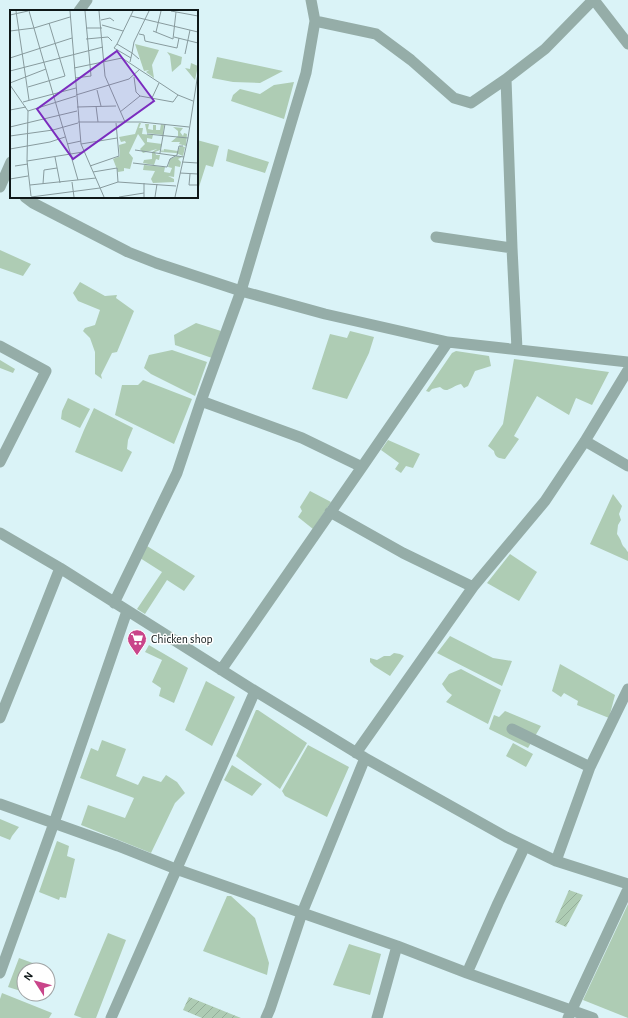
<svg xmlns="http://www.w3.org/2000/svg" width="628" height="1018" font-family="'Alegreya Sans',sans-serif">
<defs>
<pattern id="garden-furrows" width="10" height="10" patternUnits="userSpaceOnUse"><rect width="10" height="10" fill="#aeccb4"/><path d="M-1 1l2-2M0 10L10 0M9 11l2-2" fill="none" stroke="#94ae9a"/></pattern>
</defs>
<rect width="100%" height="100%" fill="#daf3f7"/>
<path fill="#aeccb4" d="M 217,57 L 283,71 L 260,83 L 233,82 L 212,78 Z
M 294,82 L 284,119 L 231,101 L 233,95 L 240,89 L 260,94 L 274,85 Z
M 197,140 L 219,146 L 213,167 L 206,165 L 198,190 L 197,190 Z
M 228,149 L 269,162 L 265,173 L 226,161 Z
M 0,250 L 31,264 L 23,276 L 0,268 Z
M 80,282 L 105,296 L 117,295 L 116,298 L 134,311 L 117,352 L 112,353 L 101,375 L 102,379 L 95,374 L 95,352 L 90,338 L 83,331 L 85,328 L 95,325 L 100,310 L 78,301 L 73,293 Z
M 196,323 L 221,331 L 212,358 L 175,345 L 174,335 Z
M 350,331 L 374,337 L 369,353 L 347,399 L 312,389 L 330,334 L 347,338 Z
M 172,350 L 207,362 L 195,396 L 151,374 L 144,368 L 149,355 Z
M 456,351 L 489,356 L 491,366 L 475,371 L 468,386 L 464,388 L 461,384 C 456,385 447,391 446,390 C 443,390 442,388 440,387 L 432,389 L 429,392 L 426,391 L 452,353 Z
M 514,359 L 609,372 L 592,405 L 576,398 L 569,415 L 537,396 L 514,436 L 519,439 L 505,459 C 499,458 495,458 494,451 L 488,446 L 503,424 Z
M 0,360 L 15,369 L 13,373 L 0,368 Z
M 143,380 L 192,399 L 174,444 L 115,415 L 122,385 L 138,385 Z
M 68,398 L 90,409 L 80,428 L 61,419 L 62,411 Z
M 94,408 L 133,428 L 128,440 L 127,449 L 132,452 L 122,472 L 75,452 L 84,430 Z
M 388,440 L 420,454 L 413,468 L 406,466 L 401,473 L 395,469 L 399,463 L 381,450 Z
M 310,491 L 331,502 L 313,529 L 298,517 L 302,511 L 300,507 Z
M 613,494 L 622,506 L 619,514 L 621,520 L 618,525 L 617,534 C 620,539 620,538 622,544 C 623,547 626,548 627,551 L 628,552 L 628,561 L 590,544 Z
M 147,546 L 195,576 L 184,591 L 167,580 L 145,614 L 137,609 L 162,572 L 140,558 Z
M 510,554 L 537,572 L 519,601 L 487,583 Z
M 450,636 L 493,658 L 512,661 L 502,686 L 437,653 Z
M 149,645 L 188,668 L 174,703 L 159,696 L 161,688 L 152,682 L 162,660 L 145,652 Z
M 394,653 L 400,654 L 404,656 L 390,676 L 374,666 L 370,662 L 370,658 L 377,660 L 384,656 L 390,656 Z
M 560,664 L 615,695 L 609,718 L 577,705 L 578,701 L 564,693 L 561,697 L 552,691 Z
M 461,669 L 501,690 L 488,724 L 446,702 L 452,695 L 447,691 L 442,684 L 449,674 Z
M 206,681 L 235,697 L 212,746 L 185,730 Z
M 256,710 L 258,710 L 307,743 L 280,789 L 236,756 Z
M 505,711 L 541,726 L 528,748 L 489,729 L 494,715 L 499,717 Z
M 102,740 L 126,749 L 116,776 L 138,785 L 143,776 L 161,782 L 166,775 L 177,782 L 185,793 L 175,803 L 151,853 L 81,825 L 88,805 L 125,818 L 134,798 L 80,778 L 91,748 L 98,751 Z
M 513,743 L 533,754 L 526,767 L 506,756 Z
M 308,745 L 349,767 L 327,817 L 285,796 L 282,791 Z
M 232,765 L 262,784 L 252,796 L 224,780 Z
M 0,819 L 19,827 L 12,836 L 10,840 L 0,836 Z
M 57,841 L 69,846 L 67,856 L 75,859 L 66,898 L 60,897 L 59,900 L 39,892 Z
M 227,896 L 231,896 L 255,918 L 269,963 L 267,975 L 203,951 Z
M 628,904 L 628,1018 L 583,1000 Z
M 108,933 L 126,940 L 96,1018 L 82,1018 L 74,1015 L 77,1007 Z
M 349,944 L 381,954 L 370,995 L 333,985 Z
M 19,958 L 49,969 L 48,971 L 48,970 L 24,970 L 24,992 L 8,987 Z
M 2,993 L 52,1013 L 49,1018 L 0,1018 L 0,999 Z"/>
<path fill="url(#garden-furrows)" d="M 569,890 L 583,895 L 566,927 L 555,922 Z
M 189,997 L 241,1018 L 202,1018 L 183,1010 Z"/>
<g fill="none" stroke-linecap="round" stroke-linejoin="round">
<path stroke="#95ada8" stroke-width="11" d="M 594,0 L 628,44
M 79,11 L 87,0
M 315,21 L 376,34 L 411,60 L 454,98 L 471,103 L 506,79 L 512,248 L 517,349
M 506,79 L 545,49 L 593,0
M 0,187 L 11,162
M 25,197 L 33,203 L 128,252 L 156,263 L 241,291 L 325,314 L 448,342 L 628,362
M 436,237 L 512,248
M 0,346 L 46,371 L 0,462
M 201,401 L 302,438 L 362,467
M 585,441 L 628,466
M 330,512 L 403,553 L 473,587
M 0,533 L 60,568 L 255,691 L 365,758 L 506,837 L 556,861 L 628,884
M 114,603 L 177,473 L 201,401 L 241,291 L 306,73 L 315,21 L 311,0
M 221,670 L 362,467 L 448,342
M 0,718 L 33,636 L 60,568
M 512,729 L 590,767
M 356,753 L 473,587 L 545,501 L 585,441 L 628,370
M 0,804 L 118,846 L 176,869 L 397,946 L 467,973 L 593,1018
M 556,861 L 590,767 L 628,689
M 0,973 L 54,823 L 127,611
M 467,973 L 498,903 L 525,846
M 111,1018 L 255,691
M 266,1018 L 270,1009 L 302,913 L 365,758
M 377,1018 L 397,946
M 568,1018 L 628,889"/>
</g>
<defs>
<symbol id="supermarket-pin" viewBox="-11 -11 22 30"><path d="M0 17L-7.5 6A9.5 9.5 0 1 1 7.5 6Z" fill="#c9458a" stroke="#fff"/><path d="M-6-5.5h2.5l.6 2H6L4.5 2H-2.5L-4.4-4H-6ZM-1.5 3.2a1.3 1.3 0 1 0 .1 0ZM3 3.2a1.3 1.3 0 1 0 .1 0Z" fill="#fff"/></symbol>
</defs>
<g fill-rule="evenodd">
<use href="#supermarket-pin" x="126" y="628" width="22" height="30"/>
</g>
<g text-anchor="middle" stroke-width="3" stroke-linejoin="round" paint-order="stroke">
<g font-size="12" fill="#0e1718" stroke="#fff" text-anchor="start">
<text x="151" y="643">Chicken shop</text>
</g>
</g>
<g transform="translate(10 10)">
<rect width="188" height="188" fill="#daf3f7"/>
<path d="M 125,34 L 149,40 L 142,55 L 144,68 L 136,62 L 139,60 L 134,61 ZM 157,42 L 172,47 L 171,54 L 162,62 L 160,46 ZM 181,53 L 188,56 L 185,70 L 175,58 L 180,59 ZM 129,113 L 131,113 L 129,118 L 133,118 L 132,124 L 143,125 L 142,129 L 137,128 L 137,132 L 152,134 L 150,140 L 145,142 L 146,145 L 150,145 L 149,150 L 146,149 L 144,155 L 133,153 L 134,150 L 142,149 L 142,142 L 147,139 L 133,143 L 130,139 L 135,134 L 128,124 L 119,143 L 123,148 L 120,159 L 114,158 L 114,161 L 108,162 L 103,149 L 110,146 L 109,135 L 116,133 L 115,131 L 111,132 L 109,127 L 125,124 ZM 135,114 L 139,114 L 138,119 L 143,120 L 143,115 L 146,115 L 146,120 L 150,120 L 151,114 L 154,115 L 153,125 L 137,123 ZM 163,117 L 173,118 L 170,122 L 173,126 L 174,123 L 177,124 L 176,136 L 169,134 L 170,132 L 161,132 L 168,126 L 168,121 ZM 170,136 L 175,137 L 173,146 L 166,143 L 151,142 L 152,139 L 153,142 L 154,139 L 168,141 ZM 167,146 L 172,147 L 168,149 L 171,152 L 170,157 L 165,156 L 164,167 L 158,166 L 164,169 L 164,172 L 143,173 L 141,169 L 145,161 L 133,160 L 134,155 L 155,157 L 154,162 L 160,163 L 162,158 L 158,157 L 160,149 Z" fill="#aeccb4"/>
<path fill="none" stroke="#889b9e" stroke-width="1" d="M 6,1 L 19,90M 19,1 L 68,170M 60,1 L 71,134 L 94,187M 89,1 L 95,66 L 115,112M 123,1 L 107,34 L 122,43 L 124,32 L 139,1M 161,1 L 188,6M 0,5 L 18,1M 121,6 L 188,22M 91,10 L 100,8 L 104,11M 92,15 L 113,21M 76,18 L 92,18M 0,21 L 24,18 L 60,7M 143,21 L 163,29 L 166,2M 146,22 L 151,1M 129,24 L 134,25 L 135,31 L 167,38 L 169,28M 164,27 L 188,33M 76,29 L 98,27 L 102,31M 107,34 L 104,38 L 121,48M 175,44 L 180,20M 0,48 L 62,28M 120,52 L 122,43 L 129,49M 64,58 L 112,48 L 168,85 L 183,91M 0,61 L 93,37M 65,68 L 81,66 L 75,1M 0,73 L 36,59M 0,75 L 18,101 L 17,151 L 21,186M 18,77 L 55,66 L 39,13M 87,80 L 91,96M 66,85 L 119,69 L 130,59M 130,86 L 163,92 L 168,85M 142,88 L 149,73M 13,92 L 66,78M 86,96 L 88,112M 67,97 L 106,96M 0,100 L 16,97M 18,101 L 66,86M 110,102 L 130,86 L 126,82 L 124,67M 68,112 L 131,112 L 179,117M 0,117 L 67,101M 137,124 L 178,128M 0,126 L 43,120 L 68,113M 57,134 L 71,131M 71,134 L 107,128M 0,139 L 40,132 L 55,127M 125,140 L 174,147M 150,143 L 155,114M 45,147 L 50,173M 17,151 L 73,142M 172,152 L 188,153M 123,153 L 157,157 L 160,149 L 167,145 L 169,136 L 173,136M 5,156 L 18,154M 80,156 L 109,146 L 106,113M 83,162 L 107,158 L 108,172M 170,163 L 188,164M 180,164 L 179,175 L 188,175M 0,169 L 18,166M 62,172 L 64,187M 33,174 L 34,160 L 47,158M 20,175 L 86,168M 21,187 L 90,178 L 108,172 L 166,176M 109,187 L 134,183M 134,187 L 134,173M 145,187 L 147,174M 165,187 L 178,128 L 188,63"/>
<path fill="#7b2cbf" fill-opacity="0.15" stroke="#7b2cbf" stroke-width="2" d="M 107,41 L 144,91 L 63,149 L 27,99 Z"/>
<rect width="188" height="188" fill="none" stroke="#0e1718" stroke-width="2"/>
</g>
<g transform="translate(36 982) rotate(306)"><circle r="19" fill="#ffffff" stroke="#9fa2a3"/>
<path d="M0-3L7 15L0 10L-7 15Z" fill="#c9458a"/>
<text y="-6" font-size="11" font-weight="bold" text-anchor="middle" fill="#0e1718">N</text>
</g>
</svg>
